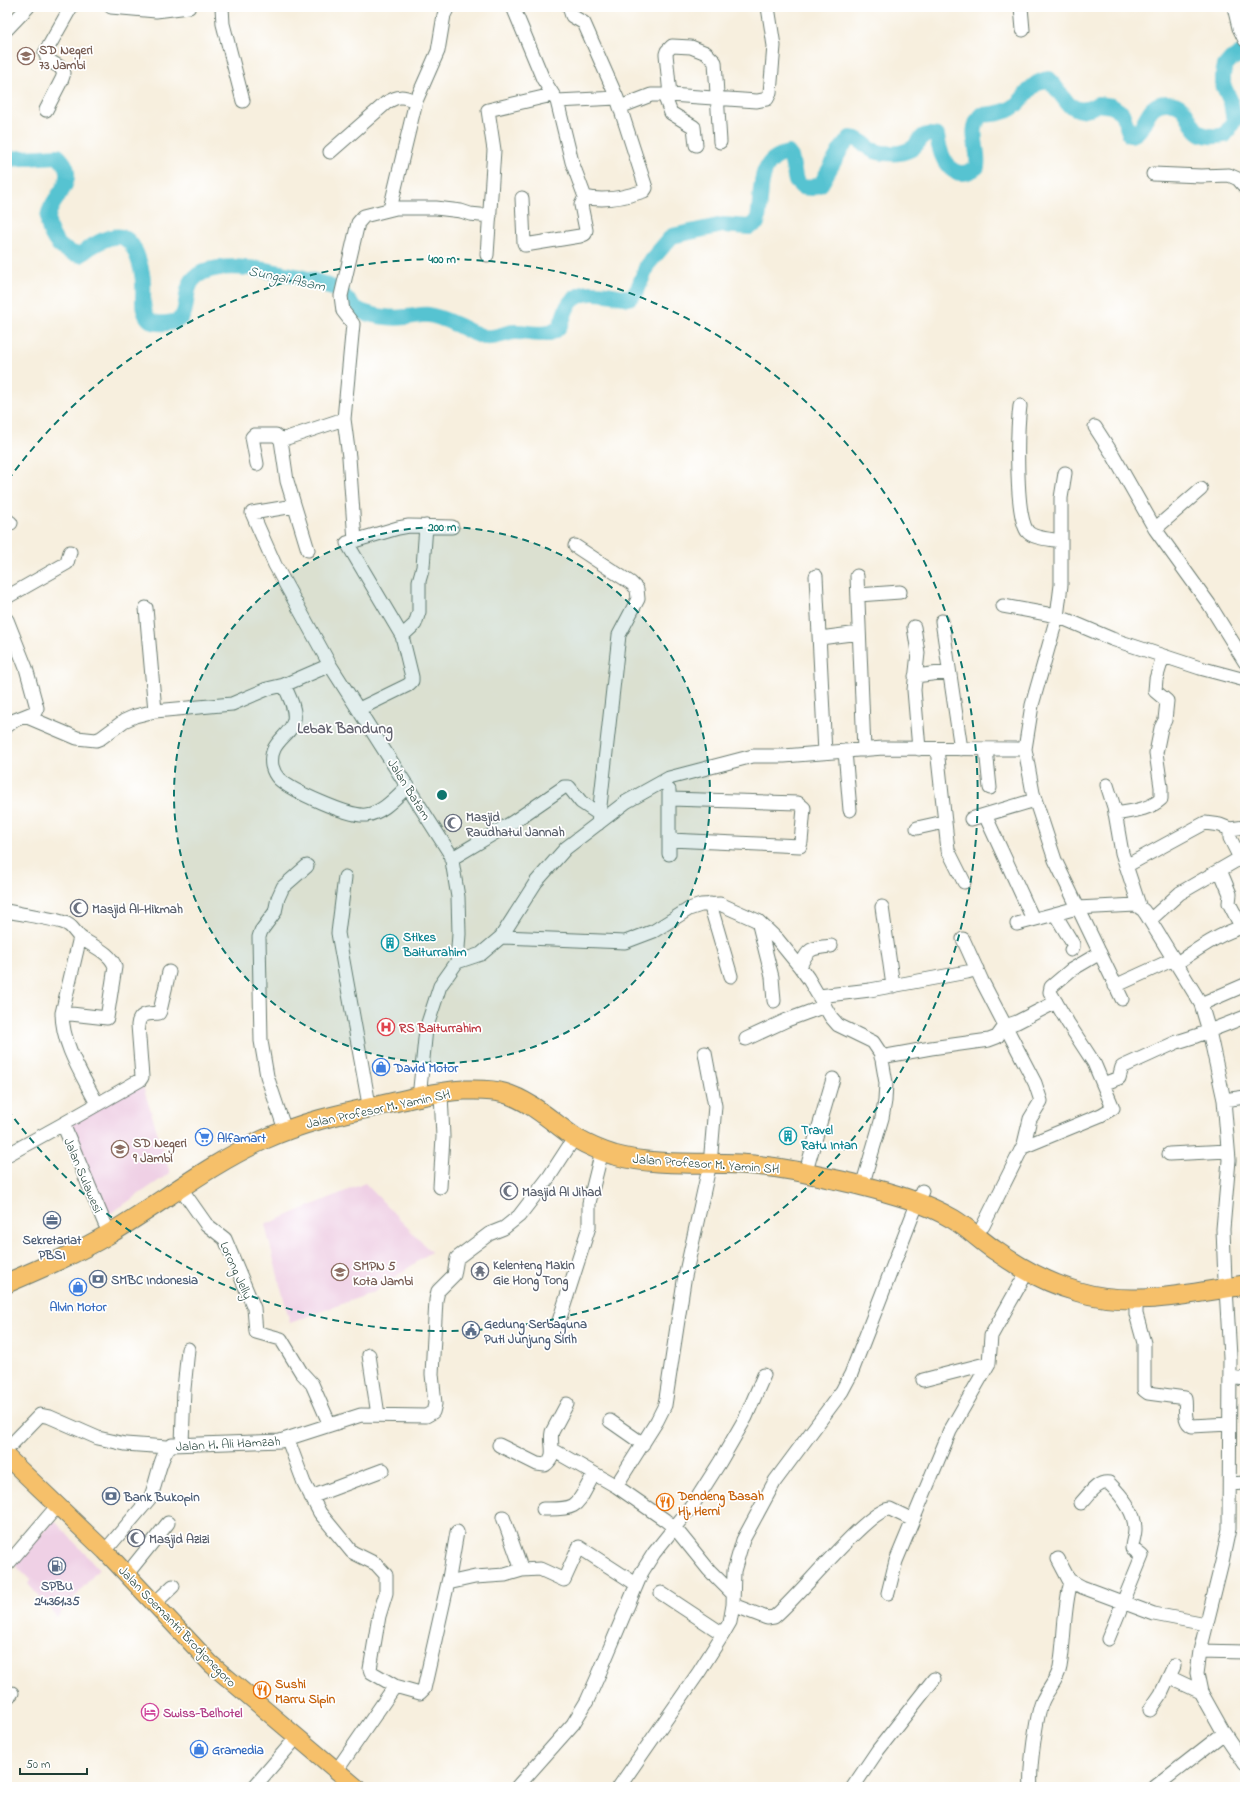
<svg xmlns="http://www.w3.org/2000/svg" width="1252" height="1794" font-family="'Indie Flower',sans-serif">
<rect width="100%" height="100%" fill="#fff"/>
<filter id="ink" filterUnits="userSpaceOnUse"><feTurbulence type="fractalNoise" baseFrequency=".025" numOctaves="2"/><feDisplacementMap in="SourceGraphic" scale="8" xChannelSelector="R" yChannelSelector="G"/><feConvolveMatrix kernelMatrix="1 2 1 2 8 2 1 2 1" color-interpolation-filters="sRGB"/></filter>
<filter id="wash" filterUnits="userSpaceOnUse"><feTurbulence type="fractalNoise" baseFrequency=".012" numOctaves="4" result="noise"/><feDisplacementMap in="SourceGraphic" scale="16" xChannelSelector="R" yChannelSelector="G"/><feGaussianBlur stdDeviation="0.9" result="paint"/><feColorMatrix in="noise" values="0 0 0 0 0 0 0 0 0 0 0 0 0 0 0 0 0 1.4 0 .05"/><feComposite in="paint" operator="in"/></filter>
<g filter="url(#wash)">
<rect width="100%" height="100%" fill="#f7efde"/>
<path fill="#efd0e5" d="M 142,1083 L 170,1173 L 107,1216 L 67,1126 Z
M 365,1183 L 431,1252 L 374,1292 L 290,1323 L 265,1225 Z
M 54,1520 L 99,1569 L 57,1617 L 28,1584 L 30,1580 L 14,1564 Z"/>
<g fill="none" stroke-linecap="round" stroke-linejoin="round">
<path stroke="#57c3d1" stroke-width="16" d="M 7,159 L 58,156 C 62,161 67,165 67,172 C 70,196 33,206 55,240 C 61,249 69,253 80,255 C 89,247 112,232 124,238 C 136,243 143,272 143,284 C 144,295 141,306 146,315 C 150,323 159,324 167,323 C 204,321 165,275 219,268 C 245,264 314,277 337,290 C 345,294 349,305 357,309 C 368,316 392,319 405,317 C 413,317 421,314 429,315 C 444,318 458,325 471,332 C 475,333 480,336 484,337 C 495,339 504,333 514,332 C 527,331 548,339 558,328 C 563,323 564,312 568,306 C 580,285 610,295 629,298 L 637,291 L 647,265 L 672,236 L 723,225 L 749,227 L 757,223 C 764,197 753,160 788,153 L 791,157 L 796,181 L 802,187 L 811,188 L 821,184 L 841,149 L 850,138 C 863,139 862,144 872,150 C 881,154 899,155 909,150 C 922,145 918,130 937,136 C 940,156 951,186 977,167 C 980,146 967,133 981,115 C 992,114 1003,114 1012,108 C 1027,99 1028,82 1049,79 L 1069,105 L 1080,110 L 1090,108 L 1098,104 L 1112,106 L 1122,113 L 1130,135 C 1147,134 1143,102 1167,103 C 1200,104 1180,144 1225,135 L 1234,121 L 1231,102 L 1223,85 L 1223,74 L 1225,66 L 1231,59 L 1245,52"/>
</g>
</g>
<g filter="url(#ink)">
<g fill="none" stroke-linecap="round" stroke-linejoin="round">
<defs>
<path id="minor" d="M 111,7 L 156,11 L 189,7
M 222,7 L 223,24 L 243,101
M 513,7 L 543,79 L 557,101 L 572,162 L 585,197 C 604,202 626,197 644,191 L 646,188 L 617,98 L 584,23 L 572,16 L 569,7
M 1021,7 L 1023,30
M 1234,7 L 1239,28 L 1245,40
M 7,29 L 28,7
M 664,95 L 671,113 L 694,127 L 696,145
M 670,95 L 666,54 L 667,51 L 672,46 L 691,47 L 706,53 L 715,62 L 720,142
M 557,101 L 617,98
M 620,107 L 651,95 L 670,95 L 757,101 L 767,99 L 770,93 L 774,46 L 768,7
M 46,110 L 62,79 L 64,73 L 60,67 L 48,60 L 45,53 L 71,7
M 330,152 L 386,103 C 399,95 402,96 416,101
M 1153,174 L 1201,176 L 1229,175 L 1238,179 L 1245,187
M 522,198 L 524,243 L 525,245 L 580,236 L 585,234 L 586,230 L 581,205 L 585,197
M 390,209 L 416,101 L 438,51 L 444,15 L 448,7
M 487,255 L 494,150 L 488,110 L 552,95
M 1020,406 C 1017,429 1015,513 1027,531 C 1033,539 1052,539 1061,541
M 1095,427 L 1113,455 L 1155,529 L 1209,604 L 1245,662
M 281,440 L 344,419
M 257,464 L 252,437 L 254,435 L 276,435 L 281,440 L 287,481 L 308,550
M 294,506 L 252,513 L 275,565 L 330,665 L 449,852 L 452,861 L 458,897 L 459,934 L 457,962 L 440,986 L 426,1029 L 420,1088
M 7,520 L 11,523
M 1155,529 L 1201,489
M 355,541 L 349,457 L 344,419 L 353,324 L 343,311 L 341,296 L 358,223 L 364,216 L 396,208 L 436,208 L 461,211 L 470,214 L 490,216
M 575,546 L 631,583 L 637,589 L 638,599 L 619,635 L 598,824
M 816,576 L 825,753
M 857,576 L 864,750
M 858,595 L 900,592
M 7,597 L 67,563 L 70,552
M 1003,606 L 1047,614 L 1067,620 L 1112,639 L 1200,668 L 1245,680
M 146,608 L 155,711
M 7,620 L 26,668 L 37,708 L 35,712 L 15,720 L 7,726
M 942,621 L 961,749
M 914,627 L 918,653 L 914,690 L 919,749
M 402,636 L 415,624 L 419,612 L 419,581 L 423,567 L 426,526
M 820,638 L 859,633
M 915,676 L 948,672
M 284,685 C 289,696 296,709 294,720 C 291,737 268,741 272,766 C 273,770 276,776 279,779 C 292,791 349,817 366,815 C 383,813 396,797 408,786
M 359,709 L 408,685 L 412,681 L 412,677 L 402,636 L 347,543 L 398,528 L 409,526 L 452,527
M 25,716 L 77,738 L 96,740 L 101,738 L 124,721 L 135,716 L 155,711 L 232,704 L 267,689 L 284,685 L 330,665
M 937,749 L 948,850 L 964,882
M 986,749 L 990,788
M 1025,749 L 1032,705 L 1057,617 L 1061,585 L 1061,498 L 1065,473
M 845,751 L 850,810
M 1107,785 L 1114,807 L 1122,853 L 1140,908
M 1115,814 C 1131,811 1149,810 1161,799 L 1161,787 L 1156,753 L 1161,728 L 1165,720 L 1167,701 L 1155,691 L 1156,679 L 1163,656
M 985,815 L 1033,919
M 971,819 L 1035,800
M 917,828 L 944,822
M 670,840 L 800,846 L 801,842 L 804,808 L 798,803 L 670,799
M 669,854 L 669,790
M 451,859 L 513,822 L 564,787 L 569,787 L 581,802 L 599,814
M 1126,866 L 1205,823 L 1220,825 L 1230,829 L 1245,827
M 1220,870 L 1230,894 L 1229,903 L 1242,928
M 345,877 L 338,933 L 368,1099
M 710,904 L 731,976
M 882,907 L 893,986
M 7,911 C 25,915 44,917 62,922 C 73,925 73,931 80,937 C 91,946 111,952 115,967 L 107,1018 L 62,1013
M 1055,914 L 1073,944 L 1073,947 L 1071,950
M 1150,920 L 1180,893 L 1237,860 L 1239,856 L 1230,838 L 1230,829
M 758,921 L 772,977 L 774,1001
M 1017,924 L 1077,908 L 1136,905 L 1143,910 L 1146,914 L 1195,994 L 1201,1004 L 1209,1031 L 1224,1100 L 1229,1160 L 1223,1229 L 1225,1281
M 80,937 L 62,1013 C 62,1045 83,1076 97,1104
M 501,937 L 625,942 L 654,931 L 689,909 L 701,905 L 720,904 L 758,921 L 778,940 L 800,967 L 808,978 L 831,1017 L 838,1025 L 873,1042 L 881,1054 L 886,1083 L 885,1101 L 882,1118 L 865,1176
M 963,939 L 982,981 L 1035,1083 L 1041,1101 L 1030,1119 L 1024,1144 L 983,1226
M 457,962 L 481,954 L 501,937 L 536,882 L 566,848 L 626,802 L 669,778 L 753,756 L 784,756 L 883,748 L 1025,749 L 1033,793 L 1055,860 L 1122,999
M 1177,963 C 1190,954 1227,929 1242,928 L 1245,931
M 800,967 C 808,948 811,948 831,946
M 1115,986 L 1174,959
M 819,996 L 870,990 L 967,972 L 977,969
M 1201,1004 L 1245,985
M 746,1039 L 787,1020 L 825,1006
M 705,1053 L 715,1106 L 711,1153
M 881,1057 L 931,1048 L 989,1040 L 997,1037 L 1005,1026 L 1017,1022 L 1056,1002
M 1103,1084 L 1119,1078 L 1122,1067 L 1177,1042 L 1196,1036 L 1245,1017
M 1224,1100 L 1245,1097
M 282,1121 L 267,1076 L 261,1041 L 259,937 L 261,931 L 275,912 L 278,898 L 283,887 L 307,866
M 63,1124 L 105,1224
M 1023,1147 L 1101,1115 L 1113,1108 L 1094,1063 L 1068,1023 L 1050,992 L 1051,987 L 1071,970 L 1100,953
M 1169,1154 L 1228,1151
M 7,1155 L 63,1124 L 140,1080 L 142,1077 L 138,1025 C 139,1013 148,1014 159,1013 L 160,1011 L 169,972
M 808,1164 L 833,1079
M 180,1187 L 206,1224 L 225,1239 L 254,1308 L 256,1332 L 281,1339 L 301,1372 L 312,1384 L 330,1425
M 440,1187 L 443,1137 L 441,1093
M 1226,1288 L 1230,1357 L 1229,1529 L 1222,1562 L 1200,1651 L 1197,1673 L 1201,1692 L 1224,1733 L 1245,1764
M 1136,1299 L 1136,1314 L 1144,1343 L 1144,1390 L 1148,1393 L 1185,1398 C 1187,1407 1182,1421 1192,1426 L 1229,1424
M 559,1321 L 589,1227 L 589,1203 L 602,1151
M 369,1355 L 378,1415
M 1230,1377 L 1245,1379
M 923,1380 L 989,1363
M 610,1421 L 643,1444
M 288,1440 L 304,1483 L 320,1513 L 352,1552 L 376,1564 L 386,1575 L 386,1593 L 379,1616 L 370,1669 L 371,1672 L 395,1686 L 337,1770
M 182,1444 L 184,1389 L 188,1349
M 499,1445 L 537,1464 L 545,1465 C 558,1456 549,1444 552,1432 L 567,1404
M 7,1449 L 40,1415 L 50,1417 L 98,1438 L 125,1444 L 167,1447
M 553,1450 L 616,1486 L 665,1520 L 675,1528 L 709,1570 L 733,1594
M 1230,1484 L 1245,1483
M 616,1486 L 657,1421 L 665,1405 L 684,1281 L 710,1163
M 311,1497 L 383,1470
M 1081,1503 C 1089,1495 1097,1481 1109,1483 C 1121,1495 1135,1511 1135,1529 C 1135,1536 1132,1542 1132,1548 L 1142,1556 L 1108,1639
M 543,1509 C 581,1510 576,1505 594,1474
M 503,1517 L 522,1570 L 540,1569 L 564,1580 L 579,1547 L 636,1584
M 105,1551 L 150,1498 C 157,1484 160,1452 172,1445 L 280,1441 L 361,1415 L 426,1416 L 433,1412 L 435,1404 L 432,1374 L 436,1300 L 438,1291 L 454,1275 L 457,1258 L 489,1234 L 504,1228 L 519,1216 L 549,1177 L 575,1137
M 1058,1559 L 1069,1580 L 1082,1587 L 1154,1614 L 1206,1624
M 7,1565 L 53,1511
M 127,1574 L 168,1523
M 448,1583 L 475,1577 L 505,1575 L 522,1570
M 661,1593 L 723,1634
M 888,1593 L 896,1561 L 950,1431 L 989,1363 L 991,1336 L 1028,1270
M 154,1604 L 173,1586
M 733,1605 L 767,1618 L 774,1617 C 796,1600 869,1508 890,1509 L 913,1520
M 1200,1651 L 1245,1652
M 1169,1677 L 1201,1692
M 395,1686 L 420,1693 L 424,1689 L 449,1578 L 457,1532
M 7,1698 L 12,1693
M 1150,1710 L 1161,1694 L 1174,1666
M 254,1787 L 291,1744
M 517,1787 L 573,1724 L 587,1701 L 599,1674 L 642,1572 L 654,1553 L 694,1503 L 720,1462 L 746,1417 L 764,1375
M 619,1787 L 699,1672 L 723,1634 L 730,1622 L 733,1605 L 734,1571 L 743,1540 L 775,1481 L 842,1391 L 851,1374 L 922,1191
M 853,1787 L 878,1750 L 934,1679
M 1031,1787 C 1029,1771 1036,1717 1042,1702 C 1047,1690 1058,1680 1060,1667 C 1065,1639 1063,1610 1071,1582
M 1155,1787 L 1224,1733"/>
<path id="major" d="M 7,1457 L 105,1551 L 211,1664 L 356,1787"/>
<path id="highway" d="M 7,1283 C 42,1268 77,1253 109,1234 C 161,1203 208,1165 263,1140 C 300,1123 339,1114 378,1106 C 407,1099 435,1092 464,1090 C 477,1090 491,1089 504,1093 C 532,1101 553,1123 577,1139 C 589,1146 601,1151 614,1155 C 654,1166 698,1162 740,1164 C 781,1166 819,1176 859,1185 C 891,1193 924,1202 953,1219 C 968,1228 981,1241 996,1251 C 1020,1268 1050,1284 1079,1292 C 1133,1308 1191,1293 1245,1285"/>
</defs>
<use href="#minor" stroke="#6b7b70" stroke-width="15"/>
<use href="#major" stroke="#6b7b70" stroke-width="19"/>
<use href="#highway" stroke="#6b7b70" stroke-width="21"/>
<use href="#minor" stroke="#fff" stroke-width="13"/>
<use href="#major" stroke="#f6c06b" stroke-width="17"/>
<use href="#highway" stroke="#f6c06b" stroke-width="19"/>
</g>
</g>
<circle cx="442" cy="795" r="268" fill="#0f766e" fill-opacity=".12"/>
<g fill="none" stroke="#0f766e" stroke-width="2" stroke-dasharray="7 5">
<circle cx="442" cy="795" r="268"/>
<path d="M8 480A536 536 0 1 1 8 1110"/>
</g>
<defs>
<symbol id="school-ring" viewBox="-11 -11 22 22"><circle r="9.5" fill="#fff" stroke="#8d6e63" stroke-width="1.5"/><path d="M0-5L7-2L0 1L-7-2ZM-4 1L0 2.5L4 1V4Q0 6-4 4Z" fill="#8d6e63"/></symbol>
<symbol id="mosque-ring" viewBox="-11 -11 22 22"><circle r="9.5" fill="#fff" stroke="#6b7280" stroke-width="1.5"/><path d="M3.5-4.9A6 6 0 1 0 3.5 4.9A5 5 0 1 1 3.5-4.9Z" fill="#6b7280"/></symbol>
<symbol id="building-ring" viewBox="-11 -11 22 22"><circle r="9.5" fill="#fff" stroke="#0f9aa8" stroke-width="1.5"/><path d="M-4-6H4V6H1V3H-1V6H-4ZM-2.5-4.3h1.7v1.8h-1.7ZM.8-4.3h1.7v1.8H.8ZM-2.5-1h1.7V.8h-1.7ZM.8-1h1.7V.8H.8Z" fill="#0f9aa8"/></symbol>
<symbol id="hospital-ring" viewBox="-11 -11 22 22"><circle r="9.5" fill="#fff" stroke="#e0444e" stroke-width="1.5"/><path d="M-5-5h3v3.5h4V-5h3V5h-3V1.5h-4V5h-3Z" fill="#e0444e"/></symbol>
<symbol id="shop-ring" viewBox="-11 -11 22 22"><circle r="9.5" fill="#fff" stroke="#3f7fe0" stroke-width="1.5"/><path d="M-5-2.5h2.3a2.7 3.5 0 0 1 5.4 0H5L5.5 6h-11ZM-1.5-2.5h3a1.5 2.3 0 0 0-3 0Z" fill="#3f7fe0"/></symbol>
<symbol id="supermarket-ring" viewBox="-11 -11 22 22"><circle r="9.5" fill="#fff" stroke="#3f7fe0" stroke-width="1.5"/><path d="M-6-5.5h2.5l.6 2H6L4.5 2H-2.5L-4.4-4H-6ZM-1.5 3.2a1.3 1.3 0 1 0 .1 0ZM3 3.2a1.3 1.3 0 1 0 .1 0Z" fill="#3f7fe0"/></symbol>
<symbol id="office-ring" viewBox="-11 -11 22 22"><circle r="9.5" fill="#fff" stroke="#5c6f8a" stroke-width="1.5"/><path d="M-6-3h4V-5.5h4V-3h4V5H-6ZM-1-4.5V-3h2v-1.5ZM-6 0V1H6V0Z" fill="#5c6f8a"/></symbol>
<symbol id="temple-ring" viewBox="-11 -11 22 22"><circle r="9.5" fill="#fff" stroke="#6b7280" stroke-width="1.5"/><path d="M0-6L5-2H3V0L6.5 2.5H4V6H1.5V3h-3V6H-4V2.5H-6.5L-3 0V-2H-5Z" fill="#6b7280"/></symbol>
<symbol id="bank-ring" viewBox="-11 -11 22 22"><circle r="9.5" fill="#fff" stroke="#5c6f8a" stroke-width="1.5"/><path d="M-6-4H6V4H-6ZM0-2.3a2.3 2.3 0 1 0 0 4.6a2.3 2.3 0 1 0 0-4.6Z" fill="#5c6f8a"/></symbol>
<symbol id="civic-ring" viewBox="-11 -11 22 22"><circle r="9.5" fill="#fff" stroke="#5c6f8a" stroke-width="1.5"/><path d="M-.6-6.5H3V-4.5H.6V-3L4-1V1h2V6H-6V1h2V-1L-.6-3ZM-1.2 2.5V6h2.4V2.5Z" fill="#5c6f8a"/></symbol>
<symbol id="restaurant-ring" viewBox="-11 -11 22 22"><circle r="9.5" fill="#fff" stroke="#e8710a" stroke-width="1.5"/><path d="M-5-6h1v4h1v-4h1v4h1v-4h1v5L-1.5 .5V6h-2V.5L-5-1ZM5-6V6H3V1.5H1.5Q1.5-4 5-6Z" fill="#e8710a"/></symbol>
<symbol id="fuel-ring" viewBox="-11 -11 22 22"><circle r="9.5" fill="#fff" stroke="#5c6f8a" stroke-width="1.5"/><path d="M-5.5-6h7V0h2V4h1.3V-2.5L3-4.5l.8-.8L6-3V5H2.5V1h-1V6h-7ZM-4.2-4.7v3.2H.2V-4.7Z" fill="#5c6f8a"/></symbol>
<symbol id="hotel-ring" viewBox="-11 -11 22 22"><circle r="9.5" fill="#fff" stroke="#d1479c" stroke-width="1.5"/><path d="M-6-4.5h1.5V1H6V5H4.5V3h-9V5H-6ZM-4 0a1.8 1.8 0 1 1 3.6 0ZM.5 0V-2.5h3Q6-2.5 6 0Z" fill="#d1479c"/></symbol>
</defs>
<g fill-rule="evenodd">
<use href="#school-ring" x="16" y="46" width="20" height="20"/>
<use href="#mosque-ring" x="443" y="813" width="20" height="20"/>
<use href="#mosque-ring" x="69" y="898" width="20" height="20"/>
<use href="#building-ring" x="380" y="933" width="20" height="20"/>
<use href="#hospital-ring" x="376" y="1017" width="20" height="20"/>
<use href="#shop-ring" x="371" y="1057" width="20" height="20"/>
<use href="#building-ring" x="778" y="1126" width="20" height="20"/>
<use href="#supermarket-ring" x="194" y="1127" width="20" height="20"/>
<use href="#school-ring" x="110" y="1139" width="20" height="20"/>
<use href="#mosque-ring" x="499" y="1181" width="20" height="20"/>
<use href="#office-ring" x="42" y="1210" width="20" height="20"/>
<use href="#temple-ring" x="470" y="1261" width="20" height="20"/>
<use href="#school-ring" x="330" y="1262" width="20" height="20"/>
<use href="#bank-ring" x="88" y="1269" width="20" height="20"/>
<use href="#shop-ring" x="68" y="1277" width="20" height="20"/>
<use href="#civic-ring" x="461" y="1320" width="20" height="20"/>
<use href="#bank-ring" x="101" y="1486" width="20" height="20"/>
<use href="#restaurant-ring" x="655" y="1492" width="20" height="20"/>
<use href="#mosque-ring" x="126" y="1528" width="20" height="20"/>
<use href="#fuel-ring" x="47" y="1556" width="20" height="20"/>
<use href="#restaurant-ring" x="252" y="1680" width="20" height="20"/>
<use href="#hotel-ring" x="140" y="1702" width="20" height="20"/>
<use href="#shop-ring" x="189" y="1739" width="20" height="20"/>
</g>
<g text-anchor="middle" stroke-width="3.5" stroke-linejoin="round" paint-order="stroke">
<g font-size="13" font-weight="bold" fill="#785e54" stroke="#fff" text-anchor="start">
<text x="39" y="54">SD Negeri<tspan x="39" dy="15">73 Jambi</tspan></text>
<text x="133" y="1147">SD Negeri<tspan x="133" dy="15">9 Jambi</tspan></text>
<text x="353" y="1270">SMPN 5<tspan x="353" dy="15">Kota Jambi</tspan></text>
</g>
<g font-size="13" fill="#1f3d34" stroke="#fff">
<text transform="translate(410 789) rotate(58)" y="5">Jalan Batam</text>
<text transform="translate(378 1108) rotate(-12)" y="5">Jalan Profesor M. Yamin SH</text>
<text transform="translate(706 1163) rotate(4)" y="5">Jalan Profesor M. Yamin SH</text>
<text transform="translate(84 1175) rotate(67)" y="5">Jalan Sulawesi</text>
<text transform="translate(237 1270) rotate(66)" y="5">Lorong Jelly</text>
<text transform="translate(228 1443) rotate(-3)" y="5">Jalan H. Ali Hamzah</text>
<text transform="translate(178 1626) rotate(46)" y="5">Jalan Soemantri Brodjonegoro</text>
</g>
<g font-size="13" font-weight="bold" fill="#5b616d" stroke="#fff" text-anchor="start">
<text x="466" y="821">Masjid<tspan x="466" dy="15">Raudhatul Jannah</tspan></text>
<text x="92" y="913">Masjid Al-Hikmah</text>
<text x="522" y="1196">Masjid Al Jihad</text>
<text x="493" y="1269">Kelenteng Makin<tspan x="493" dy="15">Gie Hong Tong</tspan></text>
<text x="149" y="1543">Masjid Azizi</text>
</g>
<g font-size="13" font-weight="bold" fill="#0d838f" stroke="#fff" text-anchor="start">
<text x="403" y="941">Stikes<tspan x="403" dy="15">Baiturrahim</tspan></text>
<text x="801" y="1134">Travel<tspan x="801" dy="15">Ratu Intan</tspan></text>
</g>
<g font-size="13" font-weight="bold" fill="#be3a42" stroke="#fff" text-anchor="start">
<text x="399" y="1032">RS Baiturrahim</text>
</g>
<g font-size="13" font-weight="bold" fill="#366cbe" stroke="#fff" text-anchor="start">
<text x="394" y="1072">David Motor</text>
<text x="217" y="1142">Alfamart</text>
<text x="78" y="1311" text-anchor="middle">Alvin Motor</text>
<text x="212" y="1754">Gramedia</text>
</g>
<g font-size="13" font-weight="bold" fill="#4e5e75" stroke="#fff" text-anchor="start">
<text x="52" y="1244" text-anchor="middle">Sekretariat<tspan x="52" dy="15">PBSI</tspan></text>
<text x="111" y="1284">SMBC Indonesia</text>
<text x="484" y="1328">Gedung Serbaguna<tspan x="484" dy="15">Puti Junjung Sirih</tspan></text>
<text x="124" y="1501">Bank Bukopin</text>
<text x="57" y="1590" text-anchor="middle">SPBU<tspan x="57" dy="15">24.361.35</tspan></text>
</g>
<g font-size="13" font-weight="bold" fill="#c56008" stroke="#fff" text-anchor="start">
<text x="678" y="1500">Dendeng Basah<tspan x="678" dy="15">Hj. Herni</tspan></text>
<text x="275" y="1688">Sushi<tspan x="275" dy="15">Marru Sipin</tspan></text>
</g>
<g font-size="13" font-weight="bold" fill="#b23c85" stroke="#fff" text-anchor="start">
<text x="163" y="1717">Swiss-Belhotel</text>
</g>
<g font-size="14" font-style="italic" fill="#306563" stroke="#fff">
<text transform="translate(287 278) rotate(12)" y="5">Sungai Asam</text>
</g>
<g font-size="15" font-weight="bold" fill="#646470" stroke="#fff">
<text x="345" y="733">Lebak Bandung</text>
</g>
</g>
<circle cx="442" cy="795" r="6" fill="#0f766e" stroke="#fff" stroke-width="2"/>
<g font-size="12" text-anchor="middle" font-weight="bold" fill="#0f766e" stroke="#fff" stroke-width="3.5" stroke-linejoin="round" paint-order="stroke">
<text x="442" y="263">400 m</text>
<text x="442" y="531">200 m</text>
</g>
<rect width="1252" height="1794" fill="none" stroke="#fff" stroke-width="24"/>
<path d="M20 1768v6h67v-6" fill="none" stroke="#1f3d34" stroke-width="2"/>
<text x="26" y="1768" font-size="12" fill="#1f3d34" stroke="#ffffff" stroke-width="3" paint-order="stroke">50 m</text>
</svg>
